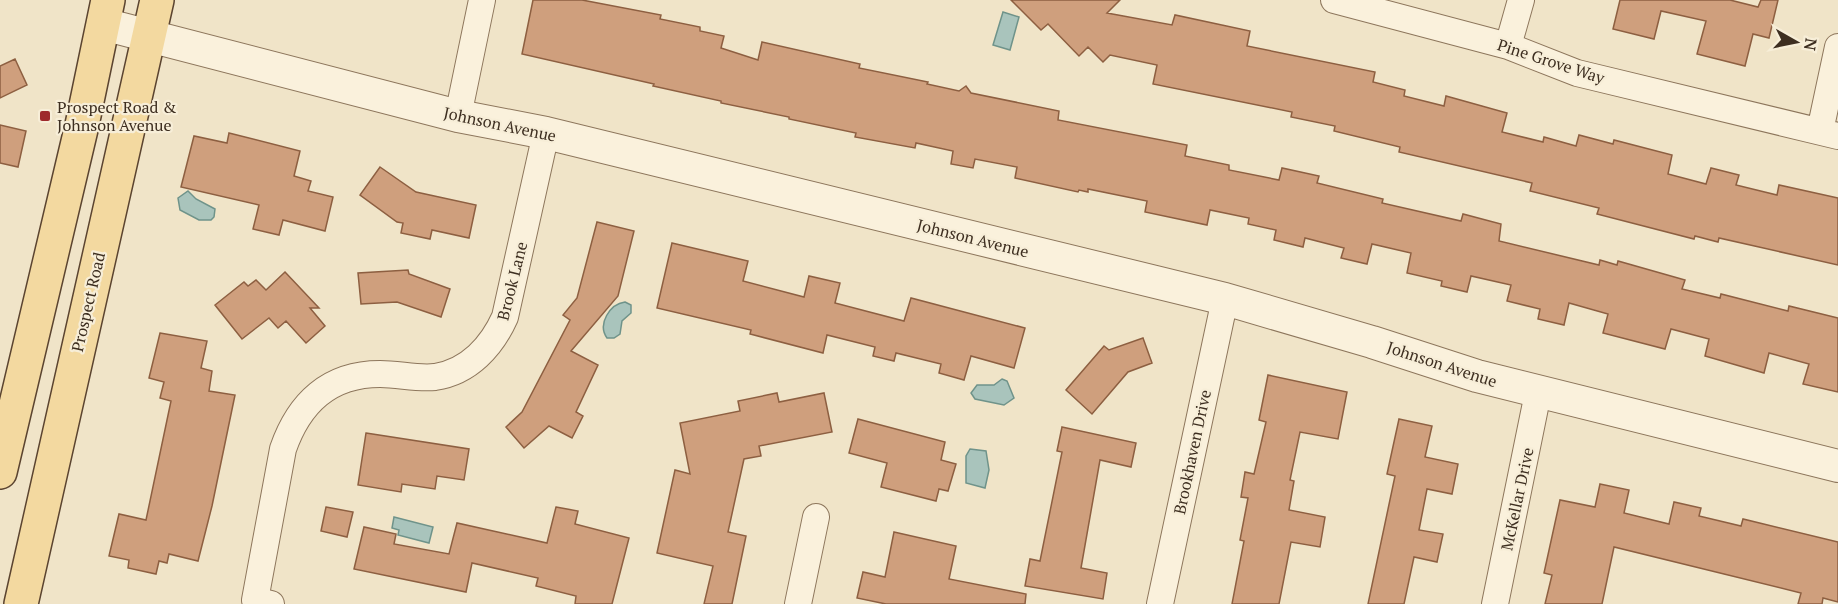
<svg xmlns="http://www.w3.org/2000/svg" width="1838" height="604" font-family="'PT Serif',serif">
<rect width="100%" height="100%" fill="#f0e4c8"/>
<path fill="#a9c4bc" stroke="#6f938a" stroke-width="1.5" d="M 1003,12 L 1019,17 L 1010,50 L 993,45 Z
M 188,191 L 196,199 L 215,209 L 214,217 L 211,220 L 199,220 L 180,210 L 178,198 Z
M 625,302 L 631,305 L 631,313 L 622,321 L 620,334 L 614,338 L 607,338 C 597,324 610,304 625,302 Z
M 1002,379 L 1007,381 L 1014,398 L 1004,405 L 975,399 L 971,393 L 977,385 L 994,385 Z
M 970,449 L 986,451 L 989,470 L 985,488 L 966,483 L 966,456 Z
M 394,517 L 433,527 L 429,543 L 398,535 L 399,530 L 392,528 Z"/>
<path fill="#cf9f7d" stroke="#8d5f41" stroke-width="1.5" d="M 533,0 L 582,0 L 661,15 L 660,19 L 700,27 L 700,31 L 724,36 L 721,48 L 758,60 L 762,42 L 860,64 L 859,68 L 928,82 L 927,84 L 959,91 L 966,86 L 971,93 L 1059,111 L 1058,120 L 1187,145 L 1185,156 L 1229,165 L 1229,170 L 1279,180 L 1282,168 L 1319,176 L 1317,183 L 1383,199 L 1382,203 L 1461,221 L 1463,214 L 1501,224 L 1499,241 L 1599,265 L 1600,260 L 1617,265 L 1618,261 L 1685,280 L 1682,289 L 1720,298 L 1721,294 L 1788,311 L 1789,306 L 1838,318 L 1838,392 L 1803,384 L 1809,364 L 1769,353 L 1764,373 L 1705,356 L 1709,339 L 1671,329 L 1665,349 L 1603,333 L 1608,314 L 1569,303 L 1564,325 L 1538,319 L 1540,309 L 1507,301 L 1511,285 L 1471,276 L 1467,292 L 1441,286 L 1442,281 L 1407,273 L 1411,253 L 1372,244 L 1367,264 L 1341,258 L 1344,248 L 1305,238 L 1303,247 L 1274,240 L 1276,230 L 1248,224 L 1249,218 L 1210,210 L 1207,225 L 1145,212 L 1147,201 L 1088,189 L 1088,192 L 1079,190 L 1078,192 L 1015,178 L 1017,167 L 975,159 L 973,168 L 951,164 L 953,151 L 916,143 L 915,148 L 855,137 L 856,133 L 789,119 L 789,117 L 721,103 L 721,101 L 653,86 L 654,84 L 522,54 Z
M 1011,0 L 1120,0 L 1107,13 L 1172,25 L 1175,15 L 1250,31 L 1247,46 L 1375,72 L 1373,82 L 1405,90 L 1404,96 L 1444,106 L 1446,96 L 1507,113 L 1502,132 L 1543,142 L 1544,137 L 1576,146 L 1579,135 L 1613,144 L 1614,140 L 1672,155 L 1668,174 L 1706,184 L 1711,168 L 1739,175 L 1736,185 L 1777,195 L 1779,185 L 1838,198 L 1838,265 L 1719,238 L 1718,242 L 1695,236 L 1694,239 L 1597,214 L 1599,208 L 1530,191 L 1532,183 L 1399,152 L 1400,147 L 1334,131 L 1335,126 L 1291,117 L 1292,112 L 1153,84 L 1157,65 L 1110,55 L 1103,62 L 1088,47 L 1079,56 L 1048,24 L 1041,30 Z
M 1620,0 L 1730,0 L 1758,7 L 1761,0 L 1778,0 L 1769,38 L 1753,34 L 1745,66 L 1697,54 L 1706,21 L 1661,11 L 1654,39 L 1613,29 Z
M 15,59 L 27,85 L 0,98 L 0,66 Z
M 0,125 L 26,131 L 18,167 L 0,163 Z
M 229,133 L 300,151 L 294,176 L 311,181 L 308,191 L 333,197 L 325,231 L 283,220 L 279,235 L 253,229 L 259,205 L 181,187 L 194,136 L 227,143 Z
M 380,167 L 416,192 L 476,205 L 469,238 L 432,230 L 430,239 L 401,233 L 403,223 L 397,222 L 360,195 Z
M 597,222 L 634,231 L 618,296 L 571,351 L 598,365 L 576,412 L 583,416 L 572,438 L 549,426 L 524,448 L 506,427 L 522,412 L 570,320 L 563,315 L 577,298 Z
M 672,243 L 748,261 L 743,281 L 804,297 L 809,276 L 840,283 L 835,303 L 904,321 L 911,298 L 1025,328 L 1014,368 L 971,356 L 964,380 L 939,373 L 941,364 L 896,353 L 894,361 L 873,356 L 875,347 L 827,335 L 823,353 L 750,334 L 751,330 L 657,308 Z
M 408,270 L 409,274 L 450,289 L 441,317 L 397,302 L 361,304 L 358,273 Z
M 285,272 L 319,308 L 310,308 L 325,326 L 306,343 L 286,321 L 278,328 L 269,318 L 242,339 L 215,305 L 244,282 L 248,286 L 256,280 L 266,290 Z
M 160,333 L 207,341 L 201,368 L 212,371 L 209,391 L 235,395 L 212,506 L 198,561 L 169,554 L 167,563 L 159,561 L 156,574 L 128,568 L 129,560 L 109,556 L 119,514 L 146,520 L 171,401 L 160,398 L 164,382 L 149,378 Z
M 1143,338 L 1152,363 L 1128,372 L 1092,414 L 1066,390 L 1104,346 L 1109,350 Z
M 1268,375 L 1347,392 L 1338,439 L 1300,432 L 1290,480 L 1294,481 L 1289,510 L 1325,517 L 1320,547 L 1291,542 L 1279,604 L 1232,604 L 1244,541 L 1240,540 L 1248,498 L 1241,497 L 1245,472 L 1254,474 L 1266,422 L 1259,420 Z
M 777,393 L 779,402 L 824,393 L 832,432 L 759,446 L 761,456 L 744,459 L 728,532 L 746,536 L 732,604 L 704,604 L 713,566 L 657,553 L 675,470 L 690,474 L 680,423 L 740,411 L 738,401 Z
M 858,419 L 945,442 L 941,460 L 956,464 L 948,491 L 939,489 L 936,501 L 881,487 L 887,463 L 849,453 Z
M 1399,419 L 1432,426 L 1425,457 L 1458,464 L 1452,494 L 1427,489 L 1419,530 L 1443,534 L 1437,562 L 1414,557 L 1404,604 L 1368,604 L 1395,476 L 1387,474 Z
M 1062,427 L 1136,443 L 1131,467 L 1100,460 L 1081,568 L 1107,573 L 1103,599 L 1025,586 L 1030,559 L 1040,561 L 1062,452 L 1057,451 Z
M 366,433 L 469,449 L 464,480 L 437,476 L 435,489 L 402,484 L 401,492 L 358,485 Z
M 1600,484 L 1629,490 L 1624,513 L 1669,524 L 1674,502 L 1701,508 L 1699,516 L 1741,526 L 1743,519 L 1838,542 L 1838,602 L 1823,598 L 1822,604 L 1798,604 L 1801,593 L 1614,547 L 1602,604 L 1545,604 L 1552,575 L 1544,573 L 1560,500 L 1595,507 Z
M 326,507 L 353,512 L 347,537 L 321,531 Z
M 556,507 L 578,511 L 575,524 L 629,538 L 612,604 L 575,604 L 576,596 L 536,586 L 538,578 L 472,563 L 466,592 L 354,569 L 364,527 L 396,534 L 394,544 L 449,554 L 457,523 L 547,543 Z
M 894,532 L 956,546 L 949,579 L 1026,594 L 1025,604 L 886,604 L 857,598 L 863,572 L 885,577 Z"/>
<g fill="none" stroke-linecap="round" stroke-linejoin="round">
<defs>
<path id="minor" d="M 1334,0 L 1508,46 L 1577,73 L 1838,136
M 1508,46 L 1521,0
M 458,116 L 482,0
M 1820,131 L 1838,47
M 271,604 L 255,600 L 283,449 C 299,403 329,374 380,374 C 399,374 417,379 435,377 C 469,372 492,346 505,317 L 546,133
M 798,604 L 816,517
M 1160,604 L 1225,299
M 1495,604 L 1538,393"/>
<path id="tertiary" d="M 103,24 L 458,116 L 546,133 L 1225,299 L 1372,342 L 1477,376 L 1838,466"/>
<path id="primary" d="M 0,472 L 82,125 L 108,0
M 21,604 L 157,0"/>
</defs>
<use href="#minor" stroke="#8d765c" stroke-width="28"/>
<use href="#tertiary" stroke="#8d765c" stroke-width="34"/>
<use href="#primary" stroke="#5b4430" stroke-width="36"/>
<use href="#minor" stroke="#faf1dc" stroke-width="26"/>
<use href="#tertiary" stroke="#faf1dc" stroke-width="32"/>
<use href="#primary" stroke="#f3d9a0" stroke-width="33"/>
</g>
<rect fill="#9e2a2b" stroke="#f7eed8" stroke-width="2" x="39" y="110" width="12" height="12" rx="3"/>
<g text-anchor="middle" stroke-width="4.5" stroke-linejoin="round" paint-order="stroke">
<g font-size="16" fill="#3d2e20" stroke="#f7eed8">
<text transform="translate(1551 61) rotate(18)" y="6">Pine Grove Way</text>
<text transform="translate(500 124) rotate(12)" y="6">Johnson Avenue</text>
<text transform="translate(973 238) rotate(14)" y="6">Johnson Avenue</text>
<text transform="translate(512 281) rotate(-76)" y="6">Brook Lane</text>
<text transform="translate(88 302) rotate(-77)" y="6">Prospect Road</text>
<text transform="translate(1442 364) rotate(18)" y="6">Johnson Avenue</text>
<text transform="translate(1192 452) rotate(-78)" y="6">Brookhaven Drive</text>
<text transform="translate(1517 499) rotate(-78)" y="6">McKellar Drive</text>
</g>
<g font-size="16" fill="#3d2e20" stroke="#f7eed8" text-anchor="start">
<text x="57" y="113">Prospect Road &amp;<tspan x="57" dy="18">Johnson Avenue</tspan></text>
</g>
</g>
<g transform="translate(1796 42) rotate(99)" stroke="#f7eed8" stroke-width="4.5" paint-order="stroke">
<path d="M0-4.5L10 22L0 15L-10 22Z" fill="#3d2e20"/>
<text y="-9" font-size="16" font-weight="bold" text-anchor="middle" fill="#3d2e20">N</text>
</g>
</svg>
